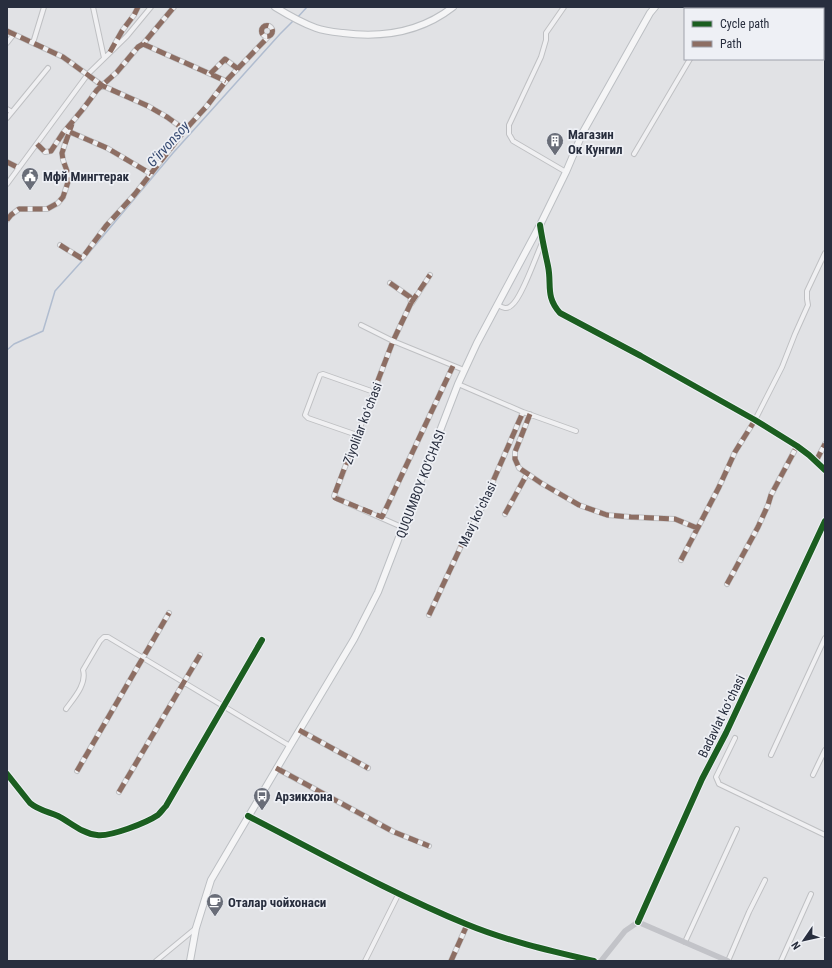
<svg xmlns="http://www.w3.org/2000/svg" width="832" height="968" font-family="'Roboto Condensed',sans-serif">
<rect width="100%" height="100%" fill="#e1e2e5"/>
<g fill="none" stroke-linecap="round" stroke-linejoin="round">
<path stroke="#b0bccf" stroke-width="1.5" d="M 297,18 L 307,7
M 7,350 L 14,344 L 43,331 L 55,291 L 82,261 L 173,153 L 280,34 L 294,20"/>
<defs>
<path id="street" d="M 93,7 L 104,58
M 564,7 L 546,33 L 546,40 L 541,57 L 509,125 L 509,134 L 513,141 L 566,172
M 717,7 L 717,9
M 727,7 L 732,9
M261.5 31a5.5 5.5 0 1 1 11 0a5.5 5.5 0 1 1-11 0Z
M 7,31 L 63,57 L 103,86 L 148,106 L 167,117 L 185,130
M 823,40 L 825,40
M 7,43 L 14,34
M 33,43 L 44,7
M 143,44 L 226,81
M 112,49 L 122,31 L 134,15 L 138,7
M 210,74 L 225,59 L 238,69
M 7,109 L 12,112 L 48,68
M 7,118 L 12,112
M 70,132 L 107,148 L 151,174
M 37,144 L 45,152 L 51,151 L 63,133 L 83,109 L 97,90 L 117,72 L 138,47 L 143,44 L 174,7
M 634,154 L 690,59
M 7,162 L 19,168
M 7,184 L 88,74 L 127,36 L 151,7
M 7,220 L 11,215 L 19,209 L 47,209 L 58,203 L 63,197 L 68,182 L 67,171 L 63,160 L 62,153 L 72,122
M 540,227 C 542,240 546,253 548,266 C 552,286 546,297 560,313 L 641,356 L 755,420 L 797,446 L 809,455 L 825,470
M 60,245 L 81,258 L 83,257 L 106,226 L 135,194 L 185,130 L 206,107 L 226,81 L 268,37
M 390,283 L 410,297 L 411,303 L 393,341 L 334,496 L 338,499 L 404,528
M 412,303 L 430,275
M 498,305 C 503,308 507,310 512,305 C 522,297 536,256 542,243
M 361,325 L 393,341 L 464,370
M 458,384 L 523,412 L 576,431
M 530,414 L 515,452 L 515,459 L 519,468 L 541,483 L 579,505 L 607,515 L 631,517 L 675,519 L 697,528
M 357,435 L 308,418 L 305,415 L 320,375 L 323,374 L 374,392
M 816,461 L 825,444
M 505,514 L 527,474
M 382,517 L 453,366
M 681,560 L 719,487 L 735,452 L 755,420 L 782,367 L 795,334 L 808,305 L 807,299 L 807,291 L 825,253
M 727,584 L 758,527 L 768,505 L 771,495 L 797,446
M 429,615 L 463,542 L 486,501 L 494,479 L 523,412
M 66,709 C 74,698 87,684 83,670 L 100,641 L 104,637 L 108,637 L 290,746
M 299,730 L 368,768
M 735,738 L 716,777 L 719,784 L 825,835
M 771,755 L 825,638
M 276,768 L 394,832 L 429,846
M 77,771 L 169,613
M 7,774 L 30,803 C 38,810 49,812 58,816 C 70,822 83,834 97,835 C 110,837 146,823 158,815 C 161,812 163,809 166,806 L 262,640
M 813,775 L 825,750
M 119,792 L 200,655
M 638,922 L 702,779 L 726,733 L 825,521
M 685,942 L 737,829
M 156,961 L 196,928
M 365,961 L 399,893
M 451,961 L 467,925
M 728,961 L 749,912 L 765,880
M 781,961 L 811,894"/>
<path id="primary" d="M 275,7 C 288,15 302,23 316,28 C 324,31 334,32 343,33 C 382,38 421,32 453,7
M 190,961 L 196,928 L 211,880 L 290,746 L 354,639 L 378,592 L 458,384 L 477,343 L 540,225 L 566,172 L 583,132 L 650,13 L 655,7"/>
</defs>
<use href="#street" stroke="#bfc0c3" stroke-width="6"/>
<use href="#primary" stroke="#bcbfc3" stroke-width="8"/>
<use href="#street" stroke="#f0f0f2" stroke-width="4"/>
<path stroke="#c2c3c8" stroke-width="5.5" d="M 248,816 C 320,853 391,893 466,924 C 507,941 551,951 594,961
M 601,961 L 625,931 L 638,922 L 728,961"/>
<use href="#primary" stroke="#f5f5f6" stroke-width="6"/>
<path stroke="#8d6e63" stroke-width="5" stroke-dasharray="10 5" stroke-linecap="butt" d="M 727,7 L 732,9
M261.5 31a5.5 5.5 0 1 1 11 0a5.5 5.5 0 1 1-11 0Z
M 7,31 L 63,57 L 103,86 L 148,106 L 167,117 L 185,130
M 823,40 L 825,40
M 143,44 L 226,81
M 110,52 L 122,31 L 134,15 L 138,7
M 210,74 L 225,59 L 238,69
M 70,132 L 107,148 L 151,174
M 37,144 L 45,152 L 51,151 L 63,133 L 83,109 L 97,90 L 117,72 L 138,47 L 143,44 L 174,7
M 7,162 L 19,168
M 7,220 L 11,215 L 19,209 L 47,209 L 58,203 L 63,197 L 68,182 L 67,171 L 63,160 L 62,153 L 72,124
M 60,245 L 81,258 L 83,257 L 106,226 L 135,194 L 185,130 L 206,107 L 226,81 L 268,37
M 390,283 L 410,297 L 411,303 L 393,341 L 335,493 L 335,498 L 382,517 L 453,366
M 411,303 L 430,275
M 530,414 L 515,452 L 515,459 L 519,468 L 541,483 L 579,505 L 607,515 L 631,517 L 675,519 L 697,528
M 816,461 L 825,444
M 505,514 L 527,474
M 681,560 L 719,487 L 735,452 L 755,420
M 727,584 L 758,527 L 768,505 L 771,495 L 797,446
M 429,615 L 463,542 L 486,501 L 494,479 L 523,412
M 299,730 L 368,768
M 276,768 L 394,832 L 429,846
M 77,771 L 169,613
M 119,792 L 200,655
M 451,961 L 467,925"/>
<defs>
<path id="cycleway" d="M 540,225 C 542,239 545,252 548,266 C 552,285 545,296 560,313 L 641,356 L 755,420 L 797,446 L 809,455 L 825,470
M 7,774 L 30,803 C 38,810 49,812 58,816 C 70,822 83,834 97,835 C 110,837 146,823 158,815 C 161,812 163,809 166,806 L 262,640
M 248,816 C 320,853 391,893 466,924 C 507,941 551,951 594,961
M 638,922 L 702,779 L 726,733 L 825,521"/>
</defs>
<use href="#cycleway" stroke="#eef0f5" stroke-width="8"/>
<use href="#cycleway" stroke="#1b5e20" stroke-width="6"/>
</g>
<defs>
<symbol id="building-pin" viewBox="-11 -11 22 30"><path d="M0 17L-7.5 6A9.5 9.5 0 1 1 7.5 6Z" fill="#696d78" stroke="#eef0f5"/><path d="M-4-6H4V6H1V3H-1V6H-4ZM-2.5-4.3h1.7v1.8h-1.7ZM.8-4.3h1.7v1.8H.8ZM-2.5-1h1.7V.8h-1.7ZM.8-1h1.7V.8H.8Z" fill="#fff"/></symbol>
<symbol id="civic-pin" viewBox="-11 -11 22 30"><path d="M0 17L-7.5 6A9.5 9.5 0 1 1 7.5 6Z" fill="#696d78" stroke="#eef0f5"/><path d="M-.6-6.5H3V-4.5H.6V-3L4-1V1h2V6H-6V1h2V-1L-.6-3ZM-1.2 2.5V6h2.4V2.5Z" fill="#fff"/></symbol>
<symbol id="bus-pin" viewBox="-11 -11 22 30"><path d="M0 17L-7.5 6A9.5 9.5 0 1 1 7.5 6Z" fill="#696d78" stroke="#eef0f5"/><path d="M-5-6H5V4H4V6H2V4H-2V6H-4V4H-5ZM-3.5-4V0h7V-4ZM-3.5 1.2v1.5H-2V1.2ZM2 1.2v1.5H3.5V1.2Z" fill="#fff"/></symbol>
<symbol id="cafe-pin" viewBox="-11 -11 22 30"><path d="M0 17L-7.5 6A9.5 9.5 0 1 1 7.5 6Z" fill="#696d78" stroke="#eef0f5"/><path d="M-5.5-4.5H6V0H3Q3 3.5 0 3.5H-2.5Q-5.5 3.5-5.5 0ZM3-3.2v2h1.7v-2ZM-6 4.5H4V6H-6Z" fill="#fff"/></symbol>
</defs>
<g fill-rule="evenodd">
<use href="#building-pin" x="545" y="131" width="20" height="27"/>
<use href="#civic-pin" x="20" y="166" width="20" height="27"/>
<use href="#bus-pin" x="252" y="786" width="20" height="27"/>
<use href="#cafe-pin" x="205" y="892" width="20" height="27"/>
</g>
<g text-anchor="middle" stroke-width="3.5" stroke-linejoin="round" paint-order="stroke">
<g font-size="13" font-weight="bold" fill="#282e3e" stroke="#eef0f5" text-anchor="start">
<text x="568" y="139">Магазин<tspan x="568" dy="15">Ок Кунгил</tspan></text>
<text x="43" y="181">Мфй Мингтерак</text>
<text x="275" y="801">Арзикхона</text>
<text x="228" y="907">Оталар чойхонаси</text>
</g>
<g font-size="13" fill="#282e3e" stroke="#eef0f5">
<text transform="translate(362 423) rotate(-69)" y="5">Ziyolilar koʻchasi</text>
<text transform="translate(420 484) rotate(-69)" y="5">QUQUMBOY KO'CHASI</text>
<text transform="translate(477 514) rotate(-64)" y="5">Mavj koʻchasi</text>
<text transform="translate(721 716) rotate(-64)" y="5">Badavlat koʻchasi</text>
</g>
<g font-size="14" font-style="italic" fill="#344870" stroke="#eef0f5">
<text transform="translate(168 144) rotate(-48)" y="5">G‘irvonsoy</text>
</g>
</g>
<rect width="832" height="968" fill="none" stroke="#282e3e" stroke-width="16"/>
<rect x="684" y="8" width="140" height="52" fill="#eef0f5" stroke="#9fa2ac"/>
<rect x="692" y="21" width="20" height="6" fill="#1b5e20" stroke="#9fa2ac"/>
<text x="720" y="28" font-size="12" fill="#282e3e">Cycle path</text>
<rect x="692" y="41" width="20" height="6" fill="#8d6e63" stroke="#9fa2ac"/>
<text x="720" y="48" font-size="12" fill="#282e3e">Path</text>
<g transform="translate(804 940) rotate(236)" stroke="#eef0f5" stroke-width="3" paint-order="stroke">
<path d="M0-3L7 15L0 10L-7 15Z" fill="#282e3e"/>
<text y="-6" font-size="11" font-weight="bold" text-anchor="middle" fill="#282e3e">N</text>
</g>
</svg>
